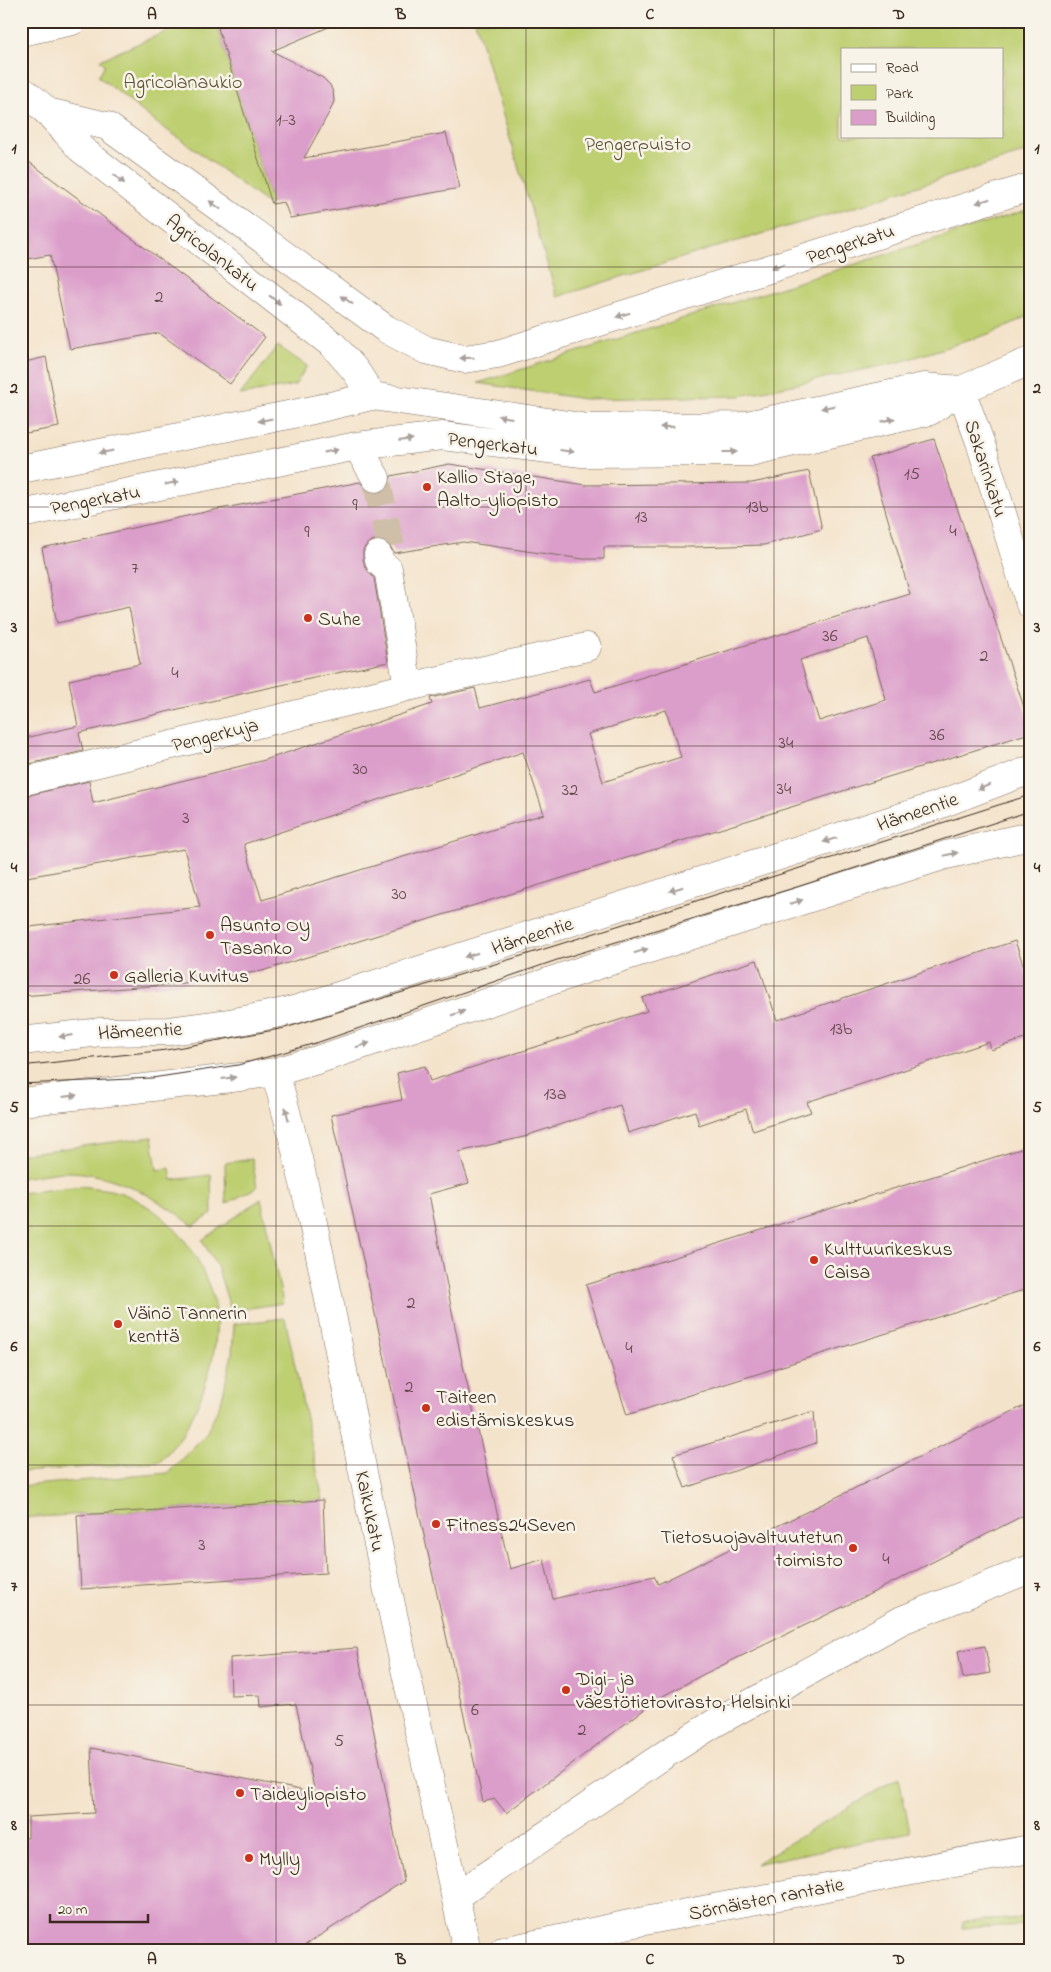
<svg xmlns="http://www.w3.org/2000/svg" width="1051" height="1972" font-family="'Indie Flower',sans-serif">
<rect width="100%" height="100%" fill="#f7f3e8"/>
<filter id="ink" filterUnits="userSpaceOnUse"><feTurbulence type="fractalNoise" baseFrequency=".02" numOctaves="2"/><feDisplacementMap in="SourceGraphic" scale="10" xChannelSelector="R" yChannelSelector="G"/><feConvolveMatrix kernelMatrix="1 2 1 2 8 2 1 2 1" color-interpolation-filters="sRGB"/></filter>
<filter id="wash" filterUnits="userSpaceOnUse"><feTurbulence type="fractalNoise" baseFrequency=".0096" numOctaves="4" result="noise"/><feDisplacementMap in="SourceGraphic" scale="20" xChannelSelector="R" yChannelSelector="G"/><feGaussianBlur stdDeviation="1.12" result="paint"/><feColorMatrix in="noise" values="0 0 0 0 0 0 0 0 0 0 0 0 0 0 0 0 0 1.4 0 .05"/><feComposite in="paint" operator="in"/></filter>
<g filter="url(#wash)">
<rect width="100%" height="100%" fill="#f4e3cb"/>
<path fill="#becf71" stroke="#7c7c48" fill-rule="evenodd" d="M 191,21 L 234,21 L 234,23 L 218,28 L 272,204 L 268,204 L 185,142 L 158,124 L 98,76 L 105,65 L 100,60 Z
M 475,21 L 1030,21 L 1030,151 L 892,194 L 869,203 L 710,249 L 557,297 ZM 842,49 L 1002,49 L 1002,136 L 842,136 Z
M 1030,209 L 1030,315 L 992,333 L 900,362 L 740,396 L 584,399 L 478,383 Z
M 278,346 L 307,366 L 295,385 L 240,395 Z
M 152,1137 L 157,1170 L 170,1168 L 172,1180 L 211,1175 L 212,1214 L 193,1226 C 157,1197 112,1171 63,1172 C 50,1173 35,1176 21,1178 L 21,1154 Z
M 252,1159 L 257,1187 L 226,1204 L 225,1163 Z
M 81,1186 C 94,1188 110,1189 122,1193 C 155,1207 179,1228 197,1259 C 205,1276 214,1294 216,1312 C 219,1354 203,1400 182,1435 C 176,1444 167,1453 160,1462 L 21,1472 L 21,1193 Z
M 261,1199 L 283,1303 L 231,1311 L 217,1266 L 202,1240 Z
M 285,1318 L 323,1500 L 21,1518 L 21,1486 L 168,1473 L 206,1434 L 222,1399 L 232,1354 L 234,1324 Z
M 899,1777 L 910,1832 L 755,1864 Z
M 1030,1918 L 1030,1925 L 962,1928 L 963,1921 Z"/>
<g id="blocks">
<path fill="#db9dca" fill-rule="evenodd" d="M 239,21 L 343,21 L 272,51 L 323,78 L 330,85 L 333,92 L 334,101 L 331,109 L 304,158 L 446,133 L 460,188 L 290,218 L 284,202 L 272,204 L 218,28 Z
M 21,156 L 265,337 L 230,384 L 159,333 L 70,349 L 50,255 L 21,260 Z
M 46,357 L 59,427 L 21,434 L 21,363 Z
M 934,439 L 1030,725 L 1030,733 L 262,971 L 177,984 L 21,996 L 21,928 L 200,907 L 184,849 L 21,878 L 21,797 L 89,781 L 93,803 L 265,760 L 432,704 L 430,698 L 475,688 L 480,708 L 590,679 L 595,692 L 910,594 L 870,458 ZM 868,638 L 886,700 L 819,721 L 800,660 ZM 666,710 L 681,757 L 603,782 L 588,734 ZM 523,752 L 544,814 L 262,900 L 244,844 Z
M 449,464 L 586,485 L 752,483 L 809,471 L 822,529 L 764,545 L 693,547 L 604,547 L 604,559 L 583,559 L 463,542 L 394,553 L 389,544 L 382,540 L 374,540 L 367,544 L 363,550 L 363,559 L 365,567 L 374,578 L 388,662 L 249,692 L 79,733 L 83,751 L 21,766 L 21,739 L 78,726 L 69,680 L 140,664 L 129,607 L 57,623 L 42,548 L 214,510 L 360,482 L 368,491 L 377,494 L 384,491 L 389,486 L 391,476 Z
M 1015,941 L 1030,984 L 1030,1037 L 991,1050 L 989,1042 L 807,1102 L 811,1112 L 753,1131 L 746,1109 L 699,1125 L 695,1111 L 628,1133 L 620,1105 L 528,1135 L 528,1136 L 459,1152 L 469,1183 L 429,1194 L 461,1357 L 510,1569 L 544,1559 L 553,1599 L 654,1576 L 658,1584 L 1030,1403 L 1030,1512 L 874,1592 L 704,1674 L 661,1697 L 506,1813 L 495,1799 L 483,1802 L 331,1115 L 402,1100 L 397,1073 L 425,1066 L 430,1081 L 647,1011 L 642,998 L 757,960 L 777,1020 Z
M 1030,1146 L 1030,1288 L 627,1415 L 586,1285 Z
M 814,1411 L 816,1443 L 685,1488 L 673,1455 Z
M 323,1500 L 326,1573 L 81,1589 L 77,1515 Z
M 985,1646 L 990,1673 L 963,1678 L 958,1651 Z
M 357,1648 L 404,1881 L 296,1951 L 21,1951 L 21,1838 L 28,1838 L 28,1817 L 94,1813 L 91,1748 L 315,1793 L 296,1704 L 261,1707 L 260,1695 L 231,1696 L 230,1658 Z"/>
</g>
</g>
<g filter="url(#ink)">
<use href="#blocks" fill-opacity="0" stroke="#7c6b5b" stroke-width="1"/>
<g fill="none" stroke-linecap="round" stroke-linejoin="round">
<path stroke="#cfbea8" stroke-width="28" stroke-dasharray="28 14" stroke-linecap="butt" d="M 376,478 L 392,553"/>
<defs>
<path id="minor" d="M 21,32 L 72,21
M 21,90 C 45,106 62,128 81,149 L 333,345 L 355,370 L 372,396
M 48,112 L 107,126 L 386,329 L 426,350 L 464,359 L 498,354 L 1030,187
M 961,390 L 980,442 L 1030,604
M 357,446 L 376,478
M 21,469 L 313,410 L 372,396 L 588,428 L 742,426 L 924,387 L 961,390
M 21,514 L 357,446 L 442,436 L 582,453 L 750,452 L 930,411 L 961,390 L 1030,361
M 378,555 L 380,563 L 388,569 L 408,687
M 21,782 L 408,687 L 587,647
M 21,1041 L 101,1032 L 169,1031 L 230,1023 L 294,1010 L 936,806 L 1030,770
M 275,1072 C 314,1206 337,1345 365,1482 C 397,1639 434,1795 467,1951
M 21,1102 L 240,1077 L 275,1072 L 317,1060 L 595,966 L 946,855 L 1030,836
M 456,1896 L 667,1753 L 713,1724 L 902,1620 L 1030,1569
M 503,1951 L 639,1922 L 1030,1849"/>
</defs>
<use href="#minor" stroke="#7c6b5b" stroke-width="29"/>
<use href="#minor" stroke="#fff" stroke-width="28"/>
<path stroke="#3b2a1e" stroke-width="1" d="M 21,1066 L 166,1050 L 285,1028 L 554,946 L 1030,795
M 21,1084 L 152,1078 L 238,1065 L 271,1056 L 319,1042 L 557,960 L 797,887 L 1030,811"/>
</g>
<defs><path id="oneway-solid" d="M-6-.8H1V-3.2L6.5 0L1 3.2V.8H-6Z" transform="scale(1.25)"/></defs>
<g fill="#a79f9a">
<use href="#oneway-solid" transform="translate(119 179) rotate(38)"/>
<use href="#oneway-solid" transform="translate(983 201) rotate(163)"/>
<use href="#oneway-solid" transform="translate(215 205) rotate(-144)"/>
<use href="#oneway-solid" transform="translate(778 266) rotate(162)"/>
<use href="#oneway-solid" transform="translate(275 300) rotate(38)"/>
<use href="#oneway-solid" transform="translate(347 300) rotate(-144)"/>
<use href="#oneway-solid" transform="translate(623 315) rotate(162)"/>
<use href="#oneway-solid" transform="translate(467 358) rotate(179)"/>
<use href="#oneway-solid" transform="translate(828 407) rotate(168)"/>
<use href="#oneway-solid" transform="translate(505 417) rotate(-172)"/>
<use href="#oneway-solid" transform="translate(265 420) rotate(169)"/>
<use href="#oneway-solid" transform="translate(888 420) rotate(-13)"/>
<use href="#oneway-solid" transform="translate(667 427) rotate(179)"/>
<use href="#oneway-solid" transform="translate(406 440) rotate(-7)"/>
<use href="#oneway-solid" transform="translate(331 451) rotate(-11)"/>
<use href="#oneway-solid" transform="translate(567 451) rotate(7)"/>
<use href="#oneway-solid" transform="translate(106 452) rotate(169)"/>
<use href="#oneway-solid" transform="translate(730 452)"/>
<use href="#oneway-solid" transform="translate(172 483) rotate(-11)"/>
<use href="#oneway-solid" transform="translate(984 787) rotate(159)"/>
<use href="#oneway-solid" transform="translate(830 840) rotate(162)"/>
<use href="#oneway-solid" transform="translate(951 854) rotate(-13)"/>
<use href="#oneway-solid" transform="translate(676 889) rotate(162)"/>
<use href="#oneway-solid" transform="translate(796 902) rotate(-18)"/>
<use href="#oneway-solid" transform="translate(641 951) rotate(-18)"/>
<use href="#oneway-solid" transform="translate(471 955) rotate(162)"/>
<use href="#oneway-solid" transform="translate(458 1013) rotate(-19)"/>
<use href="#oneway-solid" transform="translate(66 1036) rotate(173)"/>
<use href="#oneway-solid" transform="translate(363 1045) rotate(-18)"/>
<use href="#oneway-solid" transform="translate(229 1078) rotate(-7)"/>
<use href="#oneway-solid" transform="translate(70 1096) rotate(-7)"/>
<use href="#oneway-solid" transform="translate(287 1114) rotate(-104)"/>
</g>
</g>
<path fill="none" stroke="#3b2a1e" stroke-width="1" stroke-opacity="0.55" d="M 276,21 L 276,1951M 526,21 L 526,1951M 774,21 L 774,1951M 21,267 L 1030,267M 21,507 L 1030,507M 21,746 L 1030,746M 21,986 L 1030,986M 21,1226 L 1030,1226M 21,1465 L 1030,1465M 21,1705 L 1030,1705"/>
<g fill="#c8321e" stroke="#f7f3e8" stroke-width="2">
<circle cx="427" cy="487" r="5"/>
<circle cx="308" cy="618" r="5"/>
<circle cx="210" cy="935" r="5"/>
<circle cx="114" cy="975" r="5"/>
<circle cx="814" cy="1260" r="5"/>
<circle cx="118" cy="1324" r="5"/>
<circle cx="426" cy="1408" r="5"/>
<circle cx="436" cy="1524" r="5"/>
<circle cx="853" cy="1548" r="5"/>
<circle cx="566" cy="1690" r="5"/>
<circle cx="240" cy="1793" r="5"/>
<circle cx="249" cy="1858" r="5"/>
</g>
<g text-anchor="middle" stroke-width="5" stroke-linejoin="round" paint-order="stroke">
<g font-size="18" fill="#634749">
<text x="286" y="125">1-3</text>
<text x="159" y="302">2</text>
<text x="912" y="479">15</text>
<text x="355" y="510">9</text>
<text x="757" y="512">13b</text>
<text x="641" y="522">13</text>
<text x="953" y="536">4</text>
<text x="307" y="537">9</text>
<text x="135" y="573">7</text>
<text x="830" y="641">36</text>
<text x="984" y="661">2</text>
<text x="175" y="678">4</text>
<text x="937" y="740">36</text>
<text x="786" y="748">34</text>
<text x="360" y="774">30</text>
<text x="784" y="794">34</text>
<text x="570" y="795">32</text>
<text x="186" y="823">3</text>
<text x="399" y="899">30</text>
<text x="82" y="984">26</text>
<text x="841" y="1034">13b</text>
<text x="555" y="1099">13a</text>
<text x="411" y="1308">2</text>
<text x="629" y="1353">4</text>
<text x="409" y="1392">2</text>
<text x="202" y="1550">3</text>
<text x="886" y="1564">4</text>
<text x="475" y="1715">6</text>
<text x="582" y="1735">2</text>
<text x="339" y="1746">5</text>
</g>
<g font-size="20" fill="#5c5333" stroke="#f7f3e8">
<text x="183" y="88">Agricolanaukio</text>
<text x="638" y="150">Pengerpuisto</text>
</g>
<g font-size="20" fill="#3b2a1e" stroke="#f7f3e8">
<text transform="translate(850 243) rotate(-18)" y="7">Pengerkatu</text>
<text transform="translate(213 252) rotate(38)" y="7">Agricolankatu</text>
<text transform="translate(493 443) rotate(7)" y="7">Pengerkatu</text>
<text transform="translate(987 468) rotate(72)" y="7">Sakarinkatu</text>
<text transform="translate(95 499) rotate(-11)" y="7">Pengerkatu</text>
<text transform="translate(215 734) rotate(-14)" y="7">Pengerkuja</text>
<text transform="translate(917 811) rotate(-19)" y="7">Hämeentie</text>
<text transform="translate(532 935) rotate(-18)" y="7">Hämeentie</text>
<text transform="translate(140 1030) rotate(-3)" y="7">Hämeentie</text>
<text transform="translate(371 1511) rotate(78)" y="7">Kaikukatu</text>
<text transform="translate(766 1898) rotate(-11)" y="7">Sörnäisten rantatie</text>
</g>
<g font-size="20" fill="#3b2a1e" stroke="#f7f3e8" text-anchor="start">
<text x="437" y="483">Kallio Stage,<tspan x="437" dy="23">Aalto-yliopisto</tspan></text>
<text x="318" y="625">Suhe</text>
<text x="220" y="931">Asunto Oy<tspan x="220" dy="23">Tasanko</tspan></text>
<text x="124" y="982">Galleria Kuvitus</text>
<text x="824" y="1255">Kulttuurikeskus<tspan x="824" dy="23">Caisa</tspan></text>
<text x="128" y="1319">Väinö Tannerin<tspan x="128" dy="23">kenttä</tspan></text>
<text x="436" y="1403">Taiteen<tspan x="436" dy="23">edistämiskeskus</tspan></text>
<text x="446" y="1531">Fitness24Seven</text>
<text x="843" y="1543" text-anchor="end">Tietosuojavaltuutetun<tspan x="843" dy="23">toimisto</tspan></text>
<text x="576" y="1685">Digi- ja<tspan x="576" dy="23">väestötietovirasto, Helsinki</tspan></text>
<text x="250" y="1800">Taideyliopisto</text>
<text x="259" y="1865">Mylly</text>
</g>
</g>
<rect width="1051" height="1972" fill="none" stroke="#f7f3e8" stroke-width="55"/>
<rect x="841" y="48" width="162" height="90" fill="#f7f3e8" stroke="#aca397"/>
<rect x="851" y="64" width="25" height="8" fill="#ffffff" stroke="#aca397"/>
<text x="886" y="72" font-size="15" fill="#3b2a1e">Road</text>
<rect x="851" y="85" width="25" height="15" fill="#becf71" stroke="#aca397"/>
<text x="886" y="98" font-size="15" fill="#3b2a1e">Park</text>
<rect x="851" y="110" width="25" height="15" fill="#db9dca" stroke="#aca397"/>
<text x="886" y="122" font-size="15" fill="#3b2a1e">Building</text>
<path d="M50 1914v8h98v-8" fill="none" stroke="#3b2a1e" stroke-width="2.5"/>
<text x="58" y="1914" font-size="15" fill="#3b2a1e" stroke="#f7f3e8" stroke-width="4" paint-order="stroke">20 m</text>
<rect x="28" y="28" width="996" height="1916" fill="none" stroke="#3b2a1e" stroke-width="2"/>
<g font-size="16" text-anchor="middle" font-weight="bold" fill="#3b2a1e">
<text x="152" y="19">A</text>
<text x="401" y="19">B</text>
<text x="650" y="19">C</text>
<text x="899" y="19">D</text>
<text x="14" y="153">1</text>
<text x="1037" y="153">1</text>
<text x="14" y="393">2</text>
<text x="1037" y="393">2</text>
<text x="14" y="632">3</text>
<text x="1037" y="632">3</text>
<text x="14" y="872">4</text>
<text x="1037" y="872">4</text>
<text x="14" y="1112">5</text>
<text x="1037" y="1112">5</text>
<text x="14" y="1351">6</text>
<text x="1037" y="1351">6</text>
<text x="14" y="1591">7</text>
<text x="1037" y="1591">7</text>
<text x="14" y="1830">8</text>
<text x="1037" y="1830">8</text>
<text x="152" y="1964">A</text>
<text x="401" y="1964">B</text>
<text x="650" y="1964">C</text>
<text x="899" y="1964">D</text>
</g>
</svg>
